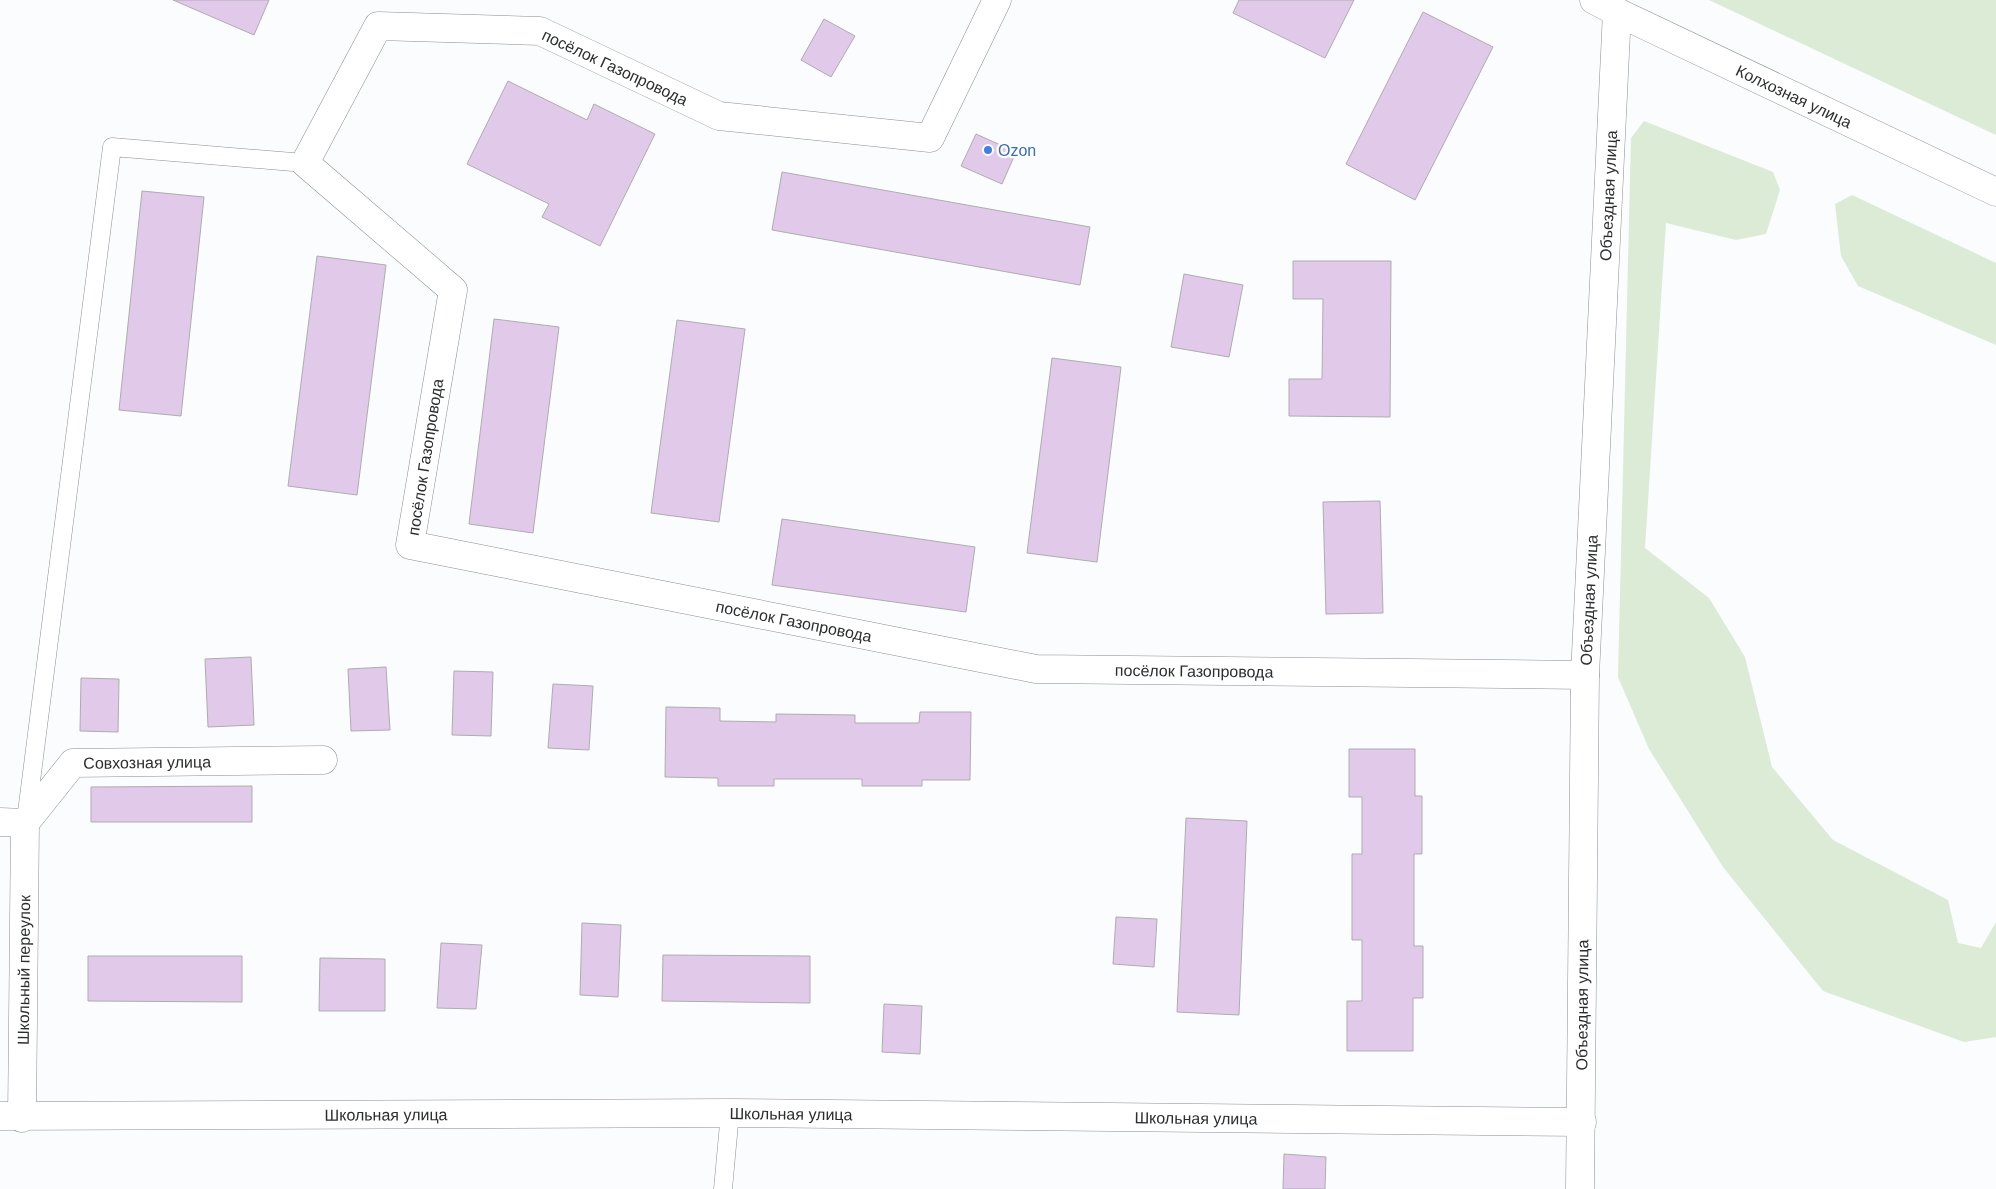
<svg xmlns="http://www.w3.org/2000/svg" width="1996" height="1189" font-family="Arial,sans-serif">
<rect width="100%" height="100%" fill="#fafcfe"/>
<path fill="#dcebd5" d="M 1709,0 L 1996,0 L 1996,135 Z
M 1644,121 L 1773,172 L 1780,190 L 1766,234 L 1736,240 L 1666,223 L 1645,548 L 1709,598 L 1745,657 L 1772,767 L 1833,840 L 1948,900 L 1958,943 L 1981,948 L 1996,922 L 1996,1037 L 1964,1042 L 1823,991 L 1723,867 L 1649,749 L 1618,677 L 1631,138 Z
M 1852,195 L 1996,263 L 1996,345 L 1858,286 L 1841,256 L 1835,204 Z"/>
<path fill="#e1cae9" stroke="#afabb1" d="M 173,0 L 269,0 L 254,35 Z
M 1239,0 L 1354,0 L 1325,58 L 1233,13 Z
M 1423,12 L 1493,47 L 1415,200 L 1346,164 Z
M 824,19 L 855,36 L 831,77 L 801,60 Z
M 508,81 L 587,120 L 594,104 L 655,134 L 600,246 L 542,217 L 549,204 L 467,164 Z
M 976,134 L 1016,152 L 1002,184 L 961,166 Z
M 782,172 L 1090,227 L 1080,285 L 772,230 Z
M 142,191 L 204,197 L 181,416 L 119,410 Z
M 317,256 L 386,265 L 357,495 L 288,486 Z
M 1293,261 L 1391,261 L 1390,417 L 1289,416 L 1289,379 L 1322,379 L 1323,299 L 1293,299 Z
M 1184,274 L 1243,285 L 1229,357 L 1171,347 Z
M 494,319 L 559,327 L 533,533 L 469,524 Z
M 677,320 L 745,329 L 719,522 L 651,513 Z
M 1052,358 L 1121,367 L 1097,562 L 1027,553 Z
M 1380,501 L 1383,613 L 1326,614 L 1323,502 Z
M 782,519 L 975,547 L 966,612 L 772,585 Z
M 251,657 L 254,725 L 208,727 L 205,659 Z
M 386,667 L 390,730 L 351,731 L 348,669 Z
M 454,671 L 493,672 L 491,736 L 452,735 Z
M 81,678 L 119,679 L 118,732 L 80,731 Z
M 553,684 L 593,686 L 589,750 L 548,748 Z
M 666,707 L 720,708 L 720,721 L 776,722 L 776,714 L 855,715 L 855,723 L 919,723 L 920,712 L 971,712 L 970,780 L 922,780 L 922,786 L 862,786 L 862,779 L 774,779 L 774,786 L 718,786 L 718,778 L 665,777 Z
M 1349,749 L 1415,749 L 1415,796 L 1422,796 L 1422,854 L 1414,854 L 1414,946 L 1423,946 L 1423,998 L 1413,998 L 1413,1051 L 1347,1051 L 1347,1001 L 1362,1001 L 1362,940 L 1352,940 L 1352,854 L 1362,854 L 1362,797 L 1349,797 Z
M 252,786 L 252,822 L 91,822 L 91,787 Z
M 1186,818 L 1247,821 L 1239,1015 L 1177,1012 Z
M 1116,917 L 1157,919 L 1154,967 L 1113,964 Z
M 582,923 L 621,925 L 618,997 L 580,995 Z
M 441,943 L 482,945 L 476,1009 L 437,1008 Z
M 663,955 L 810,956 L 810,1003 L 662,1001 Z
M 88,956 L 242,956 L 242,1002 L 88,1001 Z
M 320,958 L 385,959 L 385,1011 L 319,1011 Z
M 884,1004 L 922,1006 L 920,1054 L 882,1052 Z
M 1284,1154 L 1326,1157 L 1325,1189 L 1283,1189 Z"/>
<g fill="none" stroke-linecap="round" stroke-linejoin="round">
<defs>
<path id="lane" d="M 26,820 L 112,147 L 305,163
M 723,1189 L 730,1113"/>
<g id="street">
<path id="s1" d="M 997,0 L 930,138 L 719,116 L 540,31 L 378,26 L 305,163 L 453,290 L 410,545 L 1036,669 L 1585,675"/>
<path id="s2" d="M 1617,12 L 1996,192"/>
<path id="s3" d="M 0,822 L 25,823 L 73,763 L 323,760"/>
<path id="s4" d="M 0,1116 L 730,1113 L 1582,1122"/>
<path id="s5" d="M 22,1118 L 25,823"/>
<path id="s6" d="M 1580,1189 L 1585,675 L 1617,12"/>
</g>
<path id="secondary" d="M 1594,0 L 1617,12"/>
</defs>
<use href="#lane" stroke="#8a8f94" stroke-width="19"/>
<use href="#street" stroke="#8a8f94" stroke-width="29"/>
<use href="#secondary" stroke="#8a8f94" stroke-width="29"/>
<use href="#lane" stroke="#fff" stroke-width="18"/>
<use href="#street" stroke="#fff" stroke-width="28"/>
<use href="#secondary" stroke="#fff" stroke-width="28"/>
</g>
<circle fill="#3f7fe0" stroke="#fff" stroke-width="2" cx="988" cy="150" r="5"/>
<g text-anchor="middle" stroke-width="4.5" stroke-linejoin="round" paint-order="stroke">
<g font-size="16" fill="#2b2d2f" stroke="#fff">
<text transform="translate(615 67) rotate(25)" y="6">посёлок Газопровода</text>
<text dy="6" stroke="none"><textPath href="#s2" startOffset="196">Колхозная улица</textPath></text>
<text dy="6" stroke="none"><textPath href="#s6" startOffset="994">Объездная улица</textPath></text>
<text transform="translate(425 457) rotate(-81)" y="6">посёлок Газопровода</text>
<text dy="6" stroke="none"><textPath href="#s6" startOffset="589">Объездная улица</textPath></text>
<text dy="6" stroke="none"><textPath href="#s1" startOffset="1726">посёлок Газопровода</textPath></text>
<text dy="6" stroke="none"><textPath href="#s1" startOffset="2131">посёлок Газопровода</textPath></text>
<text dy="6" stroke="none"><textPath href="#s3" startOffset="176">Совхозная улица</textPath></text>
<text dy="6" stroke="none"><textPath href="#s5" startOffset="148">Школьный переулок</textPath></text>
<text dy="6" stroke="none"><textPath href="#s6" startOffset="184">Объездная улица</textPath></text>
<text dy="6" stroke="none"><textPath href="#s4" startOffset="791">Школьная улица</textPath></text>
<text dy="6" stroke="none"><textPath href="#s4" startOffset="386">Школьная улица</textPath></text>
<text dy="6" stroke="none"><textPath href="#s4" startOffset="1196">Школьная улица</textPath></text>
</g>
<g font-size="16" fill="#366cbe" stroke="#fff" text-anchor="start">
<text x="998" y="156">Ozon</text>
</g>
</g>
</svg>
